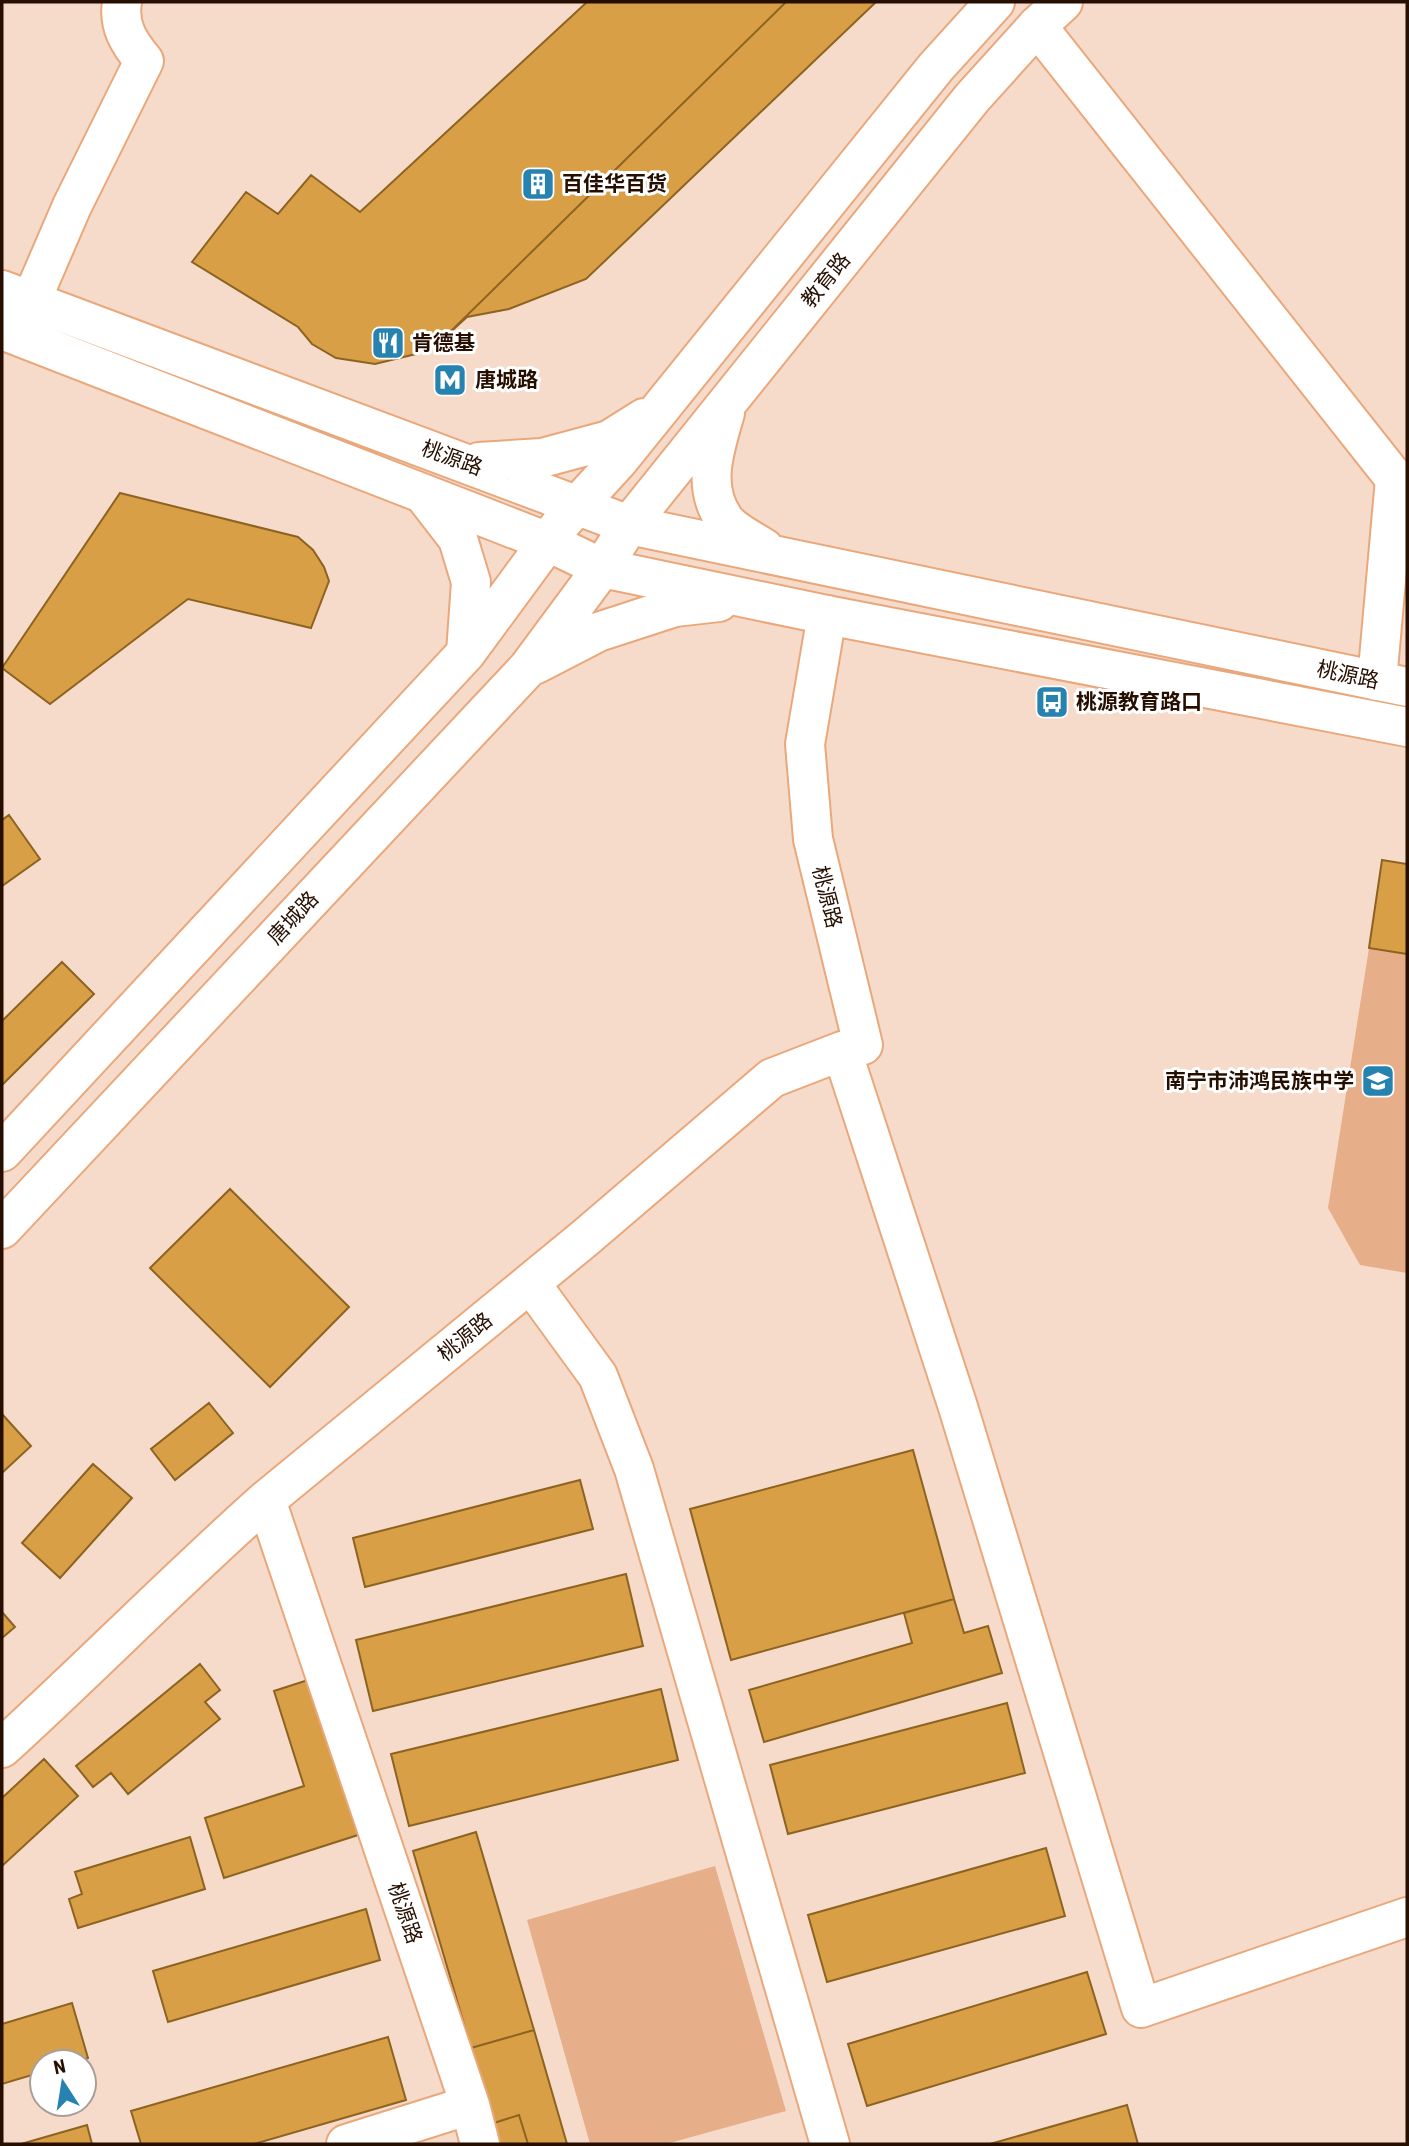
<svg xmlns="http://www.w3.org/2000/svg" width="1409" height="2146" font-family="'Roboto Condensed','Noto Sans SC',sans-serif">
<rect width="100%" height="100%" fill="#f7dbca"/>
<path fill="#e6ae89" d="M 1369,948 L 1407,954 L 1407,1273 L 1360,1265 L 1328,1208 Z
M 715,1866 L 786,2111 L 666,2144 L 590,2144 L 527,1920 Z"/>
<path fill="#d99f46" stroke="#8c6320" stroke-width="2" d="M 587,2 L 876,2 L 586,279 L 509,309 L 467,317 L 444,338 L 416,354 L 375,364 L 336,358 L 312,344 L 298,327 L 192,262 L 246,192 L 278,214 L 311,175 L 360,212 Z
M 587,2 L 786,2 L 444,338 L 416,354 L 375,364 L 336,358 L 312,344 L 298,327 L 192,262 L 246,192 L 278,214 L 311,175 L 360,212 Z
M 120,493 L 298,537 L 313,550 L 324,567 L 329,581 L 311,628 L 188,599 L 50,704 L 2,668 Z
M 9,815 L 40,859 L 2,886 L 2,820 Z
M 1382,860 L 1407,864 L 1407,954 L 1369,948 Z
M 62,962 L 94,994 L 2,1085 L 2,1021 Z
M 230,1189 L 349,1307 L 270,1387 L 150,1268 Z
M 209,1403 L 233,1433 L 175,1480 L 151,1449 Z
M 2,1414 L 31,1446 L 2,1473 Z
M 913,1450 L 954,1599 L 731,1660 L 690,1509 Z
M 93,1464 L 132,1498 L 60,1578 L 22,1543 Z
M 580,1480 L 593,1529 L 365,1587 L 353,1538 Z
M 626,1574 L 643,1646 L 373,1711 L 356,1640 Z
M 954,1599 L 964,1633 L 988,1626 L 1002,1673 L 764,1742 L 749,1690 L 912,1643 L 904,1613 Z
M 2,1612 L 15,1627 L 2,1638 Z
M 200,1664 L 220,1690 L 205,1702 L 220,1719 L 128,1794 L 111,1773 L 93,1787 L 76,1766 Z
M 308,1680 L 358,1835 L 224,1878 L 205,1818 L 304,1786 L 274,1691 Z
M 661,1689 L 678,1760 L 409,1826 L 391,1754 Z
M 1007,1703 L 1025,1773 L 788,1834 L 770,1765 Z
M 44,1759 L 78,1796 L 2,1866 L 2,1798 Z
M 476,1832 L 534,2030 L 471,2048 L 413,1851 Z
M 190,1837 L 205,1889 L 78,1928 L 69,1899 L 82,1894 L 75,1872 Z
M 1046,1848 L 1065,1916 L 827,1982 L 808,1915 Z
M 366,1909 L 380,1960 L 168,2022 L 153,1971 Z
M 1087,1972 L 1106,2034 L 867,2106 L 848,2044 Z
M 72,2003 L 88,2058 L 75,2062 L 42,2062 L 42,2072 L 2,2084 L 2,2024 Z
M 534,2030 L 567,2144 L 528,2144 L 519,2115 L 494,2123 L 471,2048 Z
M 388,2037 L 406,2100 L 254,2144 L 141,2144 L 131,2111 Z
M 1127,2105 L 1138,2144 L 990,2144 Z
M 519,2115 L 528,2144 L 500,2144 L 494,2123 Z
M 87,2125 L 92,2144 L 21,2144 Z"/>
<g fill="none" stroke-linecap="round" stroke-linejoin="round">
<defs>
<path id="minor" d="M 1037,26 L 1395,479 L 1377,681
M 31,301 L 72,206 L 144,61 C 129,43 118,26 122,2
M 842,1051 L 958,1407 L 1141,2008 L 1407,1917
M 531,1284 L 598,1376 L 634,1469 L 830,2144
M 2,1748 C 91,1667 176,1580 266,1500
M 346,2144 L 470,2105
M 480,2144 L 470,2105 L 266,1500 L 585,1238 L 772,1078 L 842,1051 L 863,1045 L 813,839 L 805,744 L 827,615"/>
<path id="major" d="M 2,290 L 629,525 L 1407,687
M 2,330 L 548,542 L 602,568 L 827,615 L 1407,727
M 725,413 C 715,448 701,486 724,519 C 732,531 752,540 764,548
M 479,462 L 542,458 L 609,440 L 644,418
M 424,495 L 458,539 L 471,582 L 466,653
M 536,664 L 598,632 L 675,607 L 719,602
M 2,1152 L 466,653 L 563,521 L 618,461 L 936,67 L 995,2
M 2,1229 L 528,668 L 602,568 L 629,525 L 972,98 L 1037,26 L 1063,2"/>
</defs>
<use href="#minor" stroke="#e9a87b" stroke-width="42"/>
<use href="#major" stroke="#e9a87b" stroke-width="42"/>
<use href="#minor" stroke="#fff" stroke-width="38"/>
<use href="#major" stroke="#fff" stroke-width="38"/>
</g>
<defs>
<symbol id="building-square" viewBox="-11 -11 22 22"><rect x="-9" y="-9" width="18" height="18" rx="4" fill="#2682af" stroke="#fff"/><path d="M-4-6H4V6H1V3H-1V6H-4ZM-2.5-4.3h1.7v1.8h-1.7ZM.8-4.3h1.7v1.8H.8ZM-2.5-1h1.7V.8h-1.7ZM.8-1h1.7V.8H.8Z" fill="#fff"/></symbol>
<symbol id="restaurant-square" viewBox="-11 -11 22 22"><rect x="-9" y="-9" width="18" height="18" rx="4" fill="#2682af" stroke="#fff"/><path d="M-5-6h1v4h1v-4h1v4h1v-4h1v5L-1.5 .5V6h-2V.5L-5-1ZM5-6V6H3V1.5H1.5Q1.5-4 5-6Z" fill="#fff"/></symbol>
<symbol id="metro-square" viewBox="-11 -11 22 22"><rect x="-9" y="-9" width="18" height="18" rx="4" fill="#2682af" stroke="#fff"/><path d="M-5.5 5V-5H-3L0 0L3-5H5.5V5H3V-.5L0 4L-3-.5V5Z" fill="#fff"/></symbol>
<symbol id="bus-square" viewBox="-11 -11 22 22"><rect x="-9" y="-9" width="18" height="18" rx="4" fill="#2682af" stroke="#fff"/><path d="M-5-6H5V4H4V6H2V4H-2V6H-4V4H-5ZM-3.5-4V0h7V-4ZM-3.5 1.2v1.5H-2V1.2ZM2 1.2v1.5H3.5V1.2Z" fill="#fff"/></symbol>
<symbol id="school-square" viewBox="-11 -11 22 22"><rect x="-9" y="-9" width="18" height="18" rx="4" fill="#2682af" stroke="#fff"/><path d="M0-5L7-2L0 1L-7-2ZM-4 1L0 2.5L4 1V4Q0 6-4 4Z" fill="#fff"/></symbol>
</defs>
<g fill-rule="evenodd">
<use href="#building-square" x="519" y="165" width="38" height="38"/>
<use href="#restaurant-square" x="369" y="324" width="38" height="38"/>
<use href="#metro-square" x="431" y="361" width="38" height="38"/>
<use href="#bus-square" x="1033" y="683" width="38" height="38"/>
<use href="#school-square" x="1359" y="1062" width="38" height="38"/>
</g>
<g text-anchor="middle" stroke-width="6" stroke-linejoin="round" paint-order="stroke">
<g font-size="21" font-weight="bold" fill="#260f00" stroke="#fff" text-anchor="start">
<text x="562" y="191">百佳华百货</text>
<text x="412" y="350">肯德基</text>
<text x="475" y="387">唐城路</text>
<text x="1076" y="709">桃源教育路口</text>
<text x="1354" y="1088" text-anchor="end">南宁市沛鸿民族中学</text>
</g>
<g font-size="21" fill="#260f00" stroke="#fff">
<text transform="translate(826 280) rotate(-51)" y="7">教育路</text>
<text transform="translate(452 458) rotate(20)" y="7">桃源路</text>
<text transform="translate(1348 675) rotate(12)" y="7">桃源路</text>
<text transform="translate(827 897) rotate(76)" y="7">桃源路</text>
<text transform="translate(293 918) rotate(-47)" y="7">唐城路</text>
<text transform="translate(465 1337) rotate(-39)" y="7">桃源路</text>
<text transform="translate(405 1913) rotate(71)" y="7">桃源路</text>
</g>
</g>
<rect width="1409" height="2146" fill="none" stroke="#260f00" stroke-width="7"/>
<g transform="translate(63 2083) rotate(348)"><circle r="33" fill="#ffffff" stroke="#a89f99" stroke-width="2"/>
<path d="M0-5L12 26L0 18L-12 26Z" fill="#2682af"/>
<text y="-10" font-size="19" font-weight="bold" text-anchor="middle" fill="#260f00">N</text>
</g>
</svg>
